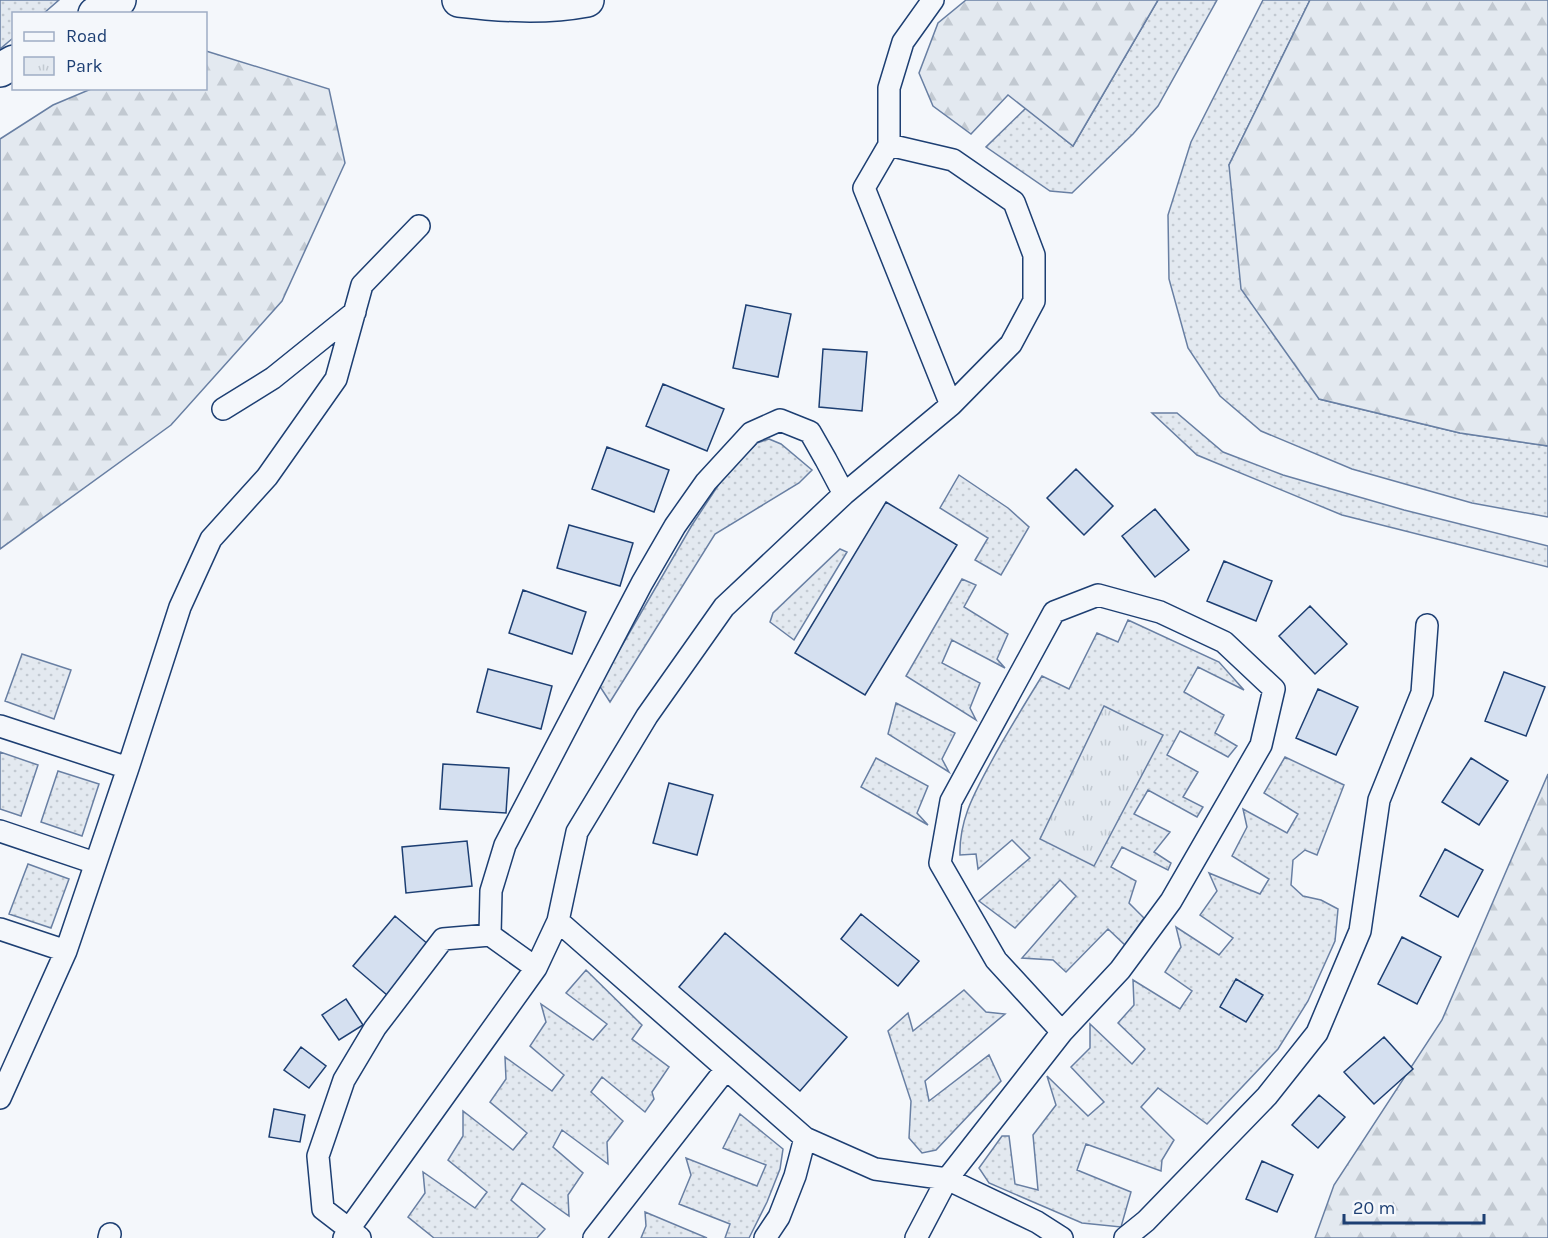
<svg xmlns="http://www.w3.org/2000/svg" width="1548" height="1238" font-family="Karla,sans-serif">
<defs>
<pattern id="grass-dots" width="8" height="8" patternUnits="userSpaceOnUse" patternTransform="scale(1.5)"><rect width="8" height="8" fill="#e3e9f0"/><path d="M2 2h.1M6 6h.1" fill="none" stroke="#c2c9d1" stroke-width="1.8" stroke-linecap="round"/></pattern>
<pattern id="forest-firs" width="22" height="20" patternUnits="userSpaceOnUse" patternTransform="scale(1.5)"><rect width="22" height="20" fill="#e3e9f0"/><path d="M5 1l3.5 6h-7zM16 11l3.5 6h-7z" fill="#c2c9d1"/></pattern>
<pattern id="park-tufts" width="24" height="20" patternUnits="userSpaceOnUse" patternTransform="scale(1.5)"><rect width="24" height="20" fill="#e3e9f0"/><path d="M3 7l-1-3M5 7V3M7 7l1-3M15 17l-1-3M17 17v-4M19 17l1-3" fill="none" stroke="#c2c9d1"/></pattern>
</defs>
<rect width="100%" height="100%" fill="#f4f7fb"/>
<path fill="url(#grass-dots)" stroke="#687fa3" stroke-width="1.5" d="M 0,0 L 59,0 L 44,13 L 14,14 L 13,38 L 0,49 Z
M 1158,0 L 1217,0 L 1158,106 L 1133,134 L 1072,193 L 1050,191 L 986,147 L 1026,108 L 1073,146 Z
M 1263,0 L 1310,0 L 1229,165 L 1319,399 L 1460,433 L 1548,446 L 1548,517 L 1472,503 L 1352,469 L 1261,431 L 1220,396 L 1188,348 L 1169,279 L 1168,215 L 1191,142 Z
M 1152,413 L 1177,413 L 1223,452 L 1283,475 L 1404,510 L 1548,546 L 1548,567 L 1342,515 L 1197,455 Z
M 769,439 L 781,444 L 812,470 L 799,483 L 715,534 L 610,702 L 599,685 L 692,525 L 727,472 L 757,443 Z
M 959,475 L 1008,508 L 1029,527 L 1001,575 L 975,560 L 988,538 L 940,508 Z
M 840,549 L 847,552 L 794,640 L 770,622 L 773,613 Z
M 962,579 L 976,585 L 964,607 L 1008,634 L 997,659 L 1005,668 L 952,640 L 942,663 L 980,683 L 970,708 L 976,720 L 906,676 Z
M 1128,620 L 1219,662 L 1244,690 L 1198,667 L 1184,692 L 1224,715 L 1215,733 L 1237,746 L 1228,757 L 1180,731 L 1167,755 L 1198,772 L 1183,797 L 1203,807 L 1197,817 L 1148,790 L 1134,814 L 1170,832 L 1154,852 L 1171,863 L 1168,870 L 1122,847 L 1111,867 L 1136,881 L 1129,903 L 1144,918 L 1125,945 L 1108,929 L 1066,972 L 1053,960 L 1022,958 L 1076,896 L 1060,880 L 1015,928 L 979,901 L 1030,858 L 1012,840 L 978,869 L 976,854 L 960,855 C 959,820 974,794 990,764 C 1006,734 1024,705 1042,676 L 1069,689 L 1097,633 L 1118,642 Z
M 22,654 L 71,670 L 54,719 L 5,701 Z
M 896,703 L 955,733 L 942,759 L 949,772 L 888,734 Z
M 0,752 L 38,765 L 21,816 L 0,809 Z
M 1285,757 L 1344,785 L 1317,855 L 1305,850 L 1293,860 L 1291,885 L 1303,896 L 1321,900 L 1338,909 L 1335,941 L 1308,1001 L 1278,1049 L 1207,1124 L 1158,1088 L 1141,1107 L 1174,1140 L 1162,1160 L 1161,1171 L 1086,1144 L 1077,1170 L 1131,1192 L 1121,1227 L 1082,1223 L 989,1183 L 979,1168 L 1002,1136 L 1009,1136 L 1015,1184 L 1038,1190 L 1033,1135 L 1056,1105 L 1047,1076 L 1088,1116 L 1104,1102 L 1071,1067 L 1090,1048 L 1090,1024 L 1132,1064 L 1145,1049 L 1118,1023 L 1134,1005 L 1133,980 L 1180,1009 L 1192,991 L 1165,972 L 1181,947 L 1176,927 L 1219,955 L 1233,938 L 1200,915 L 1217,891 L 1209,873 L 1260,894 L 1269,879 L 1232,856 L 1247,827 L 1243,809 L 1287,833 L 1298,814 L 1264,793 Z
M 876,758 L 928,786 L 917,813 L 928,825 L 861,787 Z
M 58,771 L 99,784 L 82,836 L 41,822 Z
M 28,864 L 69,879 L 51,928 L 9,914 Z
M 586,970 L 642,1025 L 632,1039 L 669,1067 L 652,1092 L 654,1099 L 645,1112 L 602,1077 L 591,1092 L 623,1121 L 607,1142 L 608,1164 L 562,1130 L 553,1147 L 583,1173 L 568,1195 L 569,1216 L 522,1183 L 511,1200 L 545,1229 L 537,1238 L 434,1238 L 408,1217 L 425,1193 L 423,1172 L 475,1208 L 487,1192 L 448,1160 L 463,1136 L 463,1111 L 513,1150 L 527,1133 L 490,1102 L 506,1079 L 505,1057 L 552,1091 L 564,1075 L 530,1046 L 546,1022 L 541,1004 L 593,1040 L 607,1024 L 566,993 Z
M 964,990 L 986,1012 L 1005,1014 L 925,1081 L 929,1101 L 989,1055 L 1001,1081 L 936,1150 L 922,1153 L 909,1138 L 911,1101 L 888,1031 L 908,1013 L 913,1031 Z
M 740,1114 L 783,1149 L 780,1169 L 767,1202 L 749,1238 L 725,1238 L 730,1224 L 679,1204 L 691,1175 L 686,1158 L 757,1186 L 766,1165 L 723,1148 Z
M 645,1212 L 707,1238 L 641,1238 L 646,1226 Z"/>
<path fill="url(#forest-firs)" stroke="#687fa3" stroke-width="1.5" d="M 966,0 L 1158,0 L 1073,146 L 1008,95 L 971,134 L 933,106 L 919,73 L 938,23 Z
M 1310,0 L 1548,0 L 1548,446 L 1460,433 L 1319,399 L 1241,289 L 1229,165 Z
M 206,51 L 329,89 L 345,163 L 282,301 L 171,425 L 0,549 L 0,139 L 53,105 L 91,89 L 206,88 Z
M 1548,774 L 1548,1238 L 1315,1238 L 1334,1185 L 1442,1020 Z"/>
<path fill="url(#park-tufts)" stroke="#687fa3" stroke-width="1.5" d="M 1104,706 L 1163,735 L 1094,866 L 1040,839 Z"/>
<path fill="#d5e0f0" stroke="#1d3f73" stroke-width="1.5" d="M 746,305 L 791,314 L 778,377 L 733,368 Z
M 823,349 L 867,352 L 862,411 L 819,407 Z
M 663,384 L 724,409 L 707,451 L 646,426 Z
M 607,447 L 669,470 L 654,512 L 592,489 Z
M 1076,469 L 1113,506 L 1084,535 L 1047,498 Z
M 886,502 L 957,545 L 865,695 L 795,653 Z
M 1155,509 L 1189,550 L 1155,577 L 1122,536 Z
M 569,525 L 633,543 L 620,586 L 557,568 Z
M 1224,561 L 1272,581 L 1256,621 L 1207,601 Z
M 523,590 L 586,612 L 572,654 L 509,633 Z
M 1310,606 L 1347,644 L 1315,674 L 1279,636 Z
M 488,669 L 552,686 L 541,729 L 477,712 Z
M 1504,672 L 1545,687 L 1526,736 L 1485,721 Z
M 1318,689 L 1358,707 L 1336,755 L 1296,738 Z
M 1471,758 L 1508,781 L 1479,825 L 1442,802 Z
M 443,764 L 509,768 L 506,813 L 440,809 Z
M 669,783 L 713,795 L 697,855 L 653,843 Z
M 467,841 L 472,886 L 406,893 L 402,847 Z
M 1445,849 L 1483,870 L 1458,917 L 1420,896 Z
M 861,914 L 919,961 L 898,986 L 841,939 Z
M 395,916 L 429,945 L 387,995 L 353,966 Z
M 725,933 L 847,1037 L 800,1091 L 679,987 Z
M 1402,937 L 1441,957 L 1417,1004 L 1378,984 Z
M 1236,979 L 1263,995 L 1246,1022 L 1220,1007 Z
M 346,999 L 363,1025 L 339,1040 L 322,1015 Z
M 1384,1037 L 1413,1069 L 1374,1104 L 1344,1072 Z
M 301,1047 L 326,1066 L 309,1088 L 284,1070 Z
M 1319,1095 L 1345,1117 L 1318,1148 L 1292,1125 Z
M 274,1109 L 305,1115 L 300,1142 L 269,1137 Z
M 1262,1161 L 1293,1175 L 1277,1212 L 1246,1199 Z"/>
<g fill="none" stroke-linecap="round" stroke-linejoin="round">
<defs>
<path id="service" d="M 889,145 L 953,160 L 1014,202 L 1034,255 L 1034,301 L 1011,344 L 951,405 L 864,188 L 889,145 L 889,88 L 903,42 L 933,0
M 951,405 L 844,494 L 724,607 L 647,716 L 577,832 L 558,921 L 805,1138 L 875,1169 L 947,1179 L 1037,1222 L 1062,1238
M 223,409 L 273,378 L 355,312
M 0,726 L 128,768
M 0,831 L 95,863
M 0,929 L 66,951
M 536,968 L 490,935 L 491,891 L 505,845 L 642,583 L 675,526 L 706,482 L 751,433 L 780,420 L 810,432 L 826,460 L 844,494
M 0,1098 L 66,951 L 128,768 L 180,607 L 211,539 L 267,477 L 336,379 L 362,285 L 419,226
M 109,1238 L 110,1234
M 344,1238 L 349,1229 L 323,1209 L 318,1156 L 344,1080 L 375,1028 L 443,939 L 490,935
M 360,1238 L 349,1229 L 536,968 L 558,921
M 594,1238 L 726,1069
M 765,1238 L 779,1217 L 795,1176 L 805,1138
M 916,1238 L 947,1179 L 1062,1032 L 996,960 L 940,863 L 951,801 L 1054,612 L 1098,595 L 1160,612 L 1224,642 L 1274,689 L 1261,745 L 1171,901 L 1120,970 L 1062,1032
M 1125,1238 L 1146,1221 L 1267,1096 L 1317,1033 L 1360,931 L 1379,800 L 1422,693 L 1427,625"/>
<path id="minor" d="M 459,0 C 502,5 544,8 587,0
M 95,14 L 119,0
M 0,70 L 14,62"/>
</defs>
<use href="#service" stroke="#1d3f73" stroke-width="24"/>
<use href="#minor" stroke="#1d3f73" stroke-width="36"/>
<use href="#service" stroke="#f4f7fb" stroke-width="21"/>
<use href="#minor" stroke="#f4f7fb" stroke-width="33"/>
</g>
<rect x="12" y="12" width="195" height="78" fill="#f4f7fb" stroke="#9eadc5" stroke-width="1.5"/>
<rect x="24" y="32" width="30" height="9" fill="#f4f7fb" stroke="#9eadc5" stroke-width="1.5"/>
<text x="66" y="42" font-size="18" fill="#1d3f73">Road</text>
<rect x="24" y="57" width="30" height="18" fill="url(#park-tufts)" stroke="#9eadc5" stroke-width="1.5"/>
<text x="66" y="72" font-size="18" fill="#1d3f73">Park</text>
<path d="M1344 1214v9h140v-9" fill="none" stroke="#1d3f73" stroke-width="3"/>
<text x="1353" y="1214" font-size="18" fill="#1d3f73" stroke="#f4f7fb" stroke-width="4.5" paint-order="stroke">20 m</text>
</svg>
